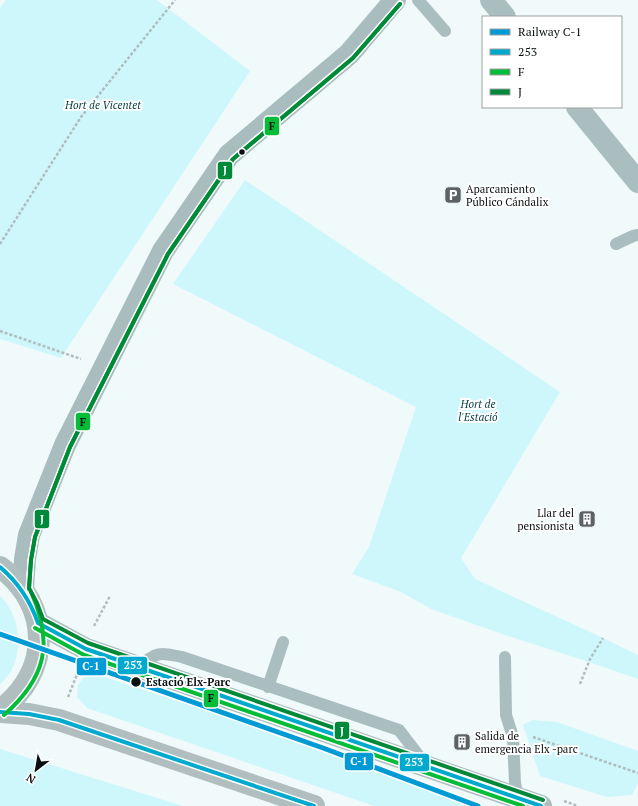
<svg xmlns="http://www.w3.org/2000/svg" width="638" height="806" font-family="'PT Serif',serif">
<rect width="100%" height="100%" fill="#f0fafb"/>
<path fill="#cef7fc" d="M 6,0 L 157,0 L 250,71 L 61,358 L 0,339 L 0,8 Z
M 245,180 L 560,392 L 461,558 L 475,579 L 603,638 L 638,655 L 638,679 L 583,660 L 502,634 L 431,609 L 401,592 L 352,574 L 369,547 L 416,407 L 173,284 Z
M 0,596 C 20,615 24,649 10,673 C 7,677 3,681 0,685 Z
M 86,674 L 95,674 L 253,726 L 482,806 L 374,806 L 87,708 L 77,697 L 78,685 Z
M 533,720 L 557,722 L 638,751 L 638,783 L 632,795 L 607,797 L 540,776 L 523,725 Z
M 0,749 L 183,806 L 0,806 Z"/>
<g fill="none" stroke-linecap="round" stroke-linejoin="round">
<path stroke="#afbebf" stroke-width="2.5" stroke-dasharray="3 2" stroke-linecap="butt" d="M 0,244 L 81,117 L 175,0
M 0,331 L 81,359
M 94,626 L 110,596
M 580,684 L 590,659 L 603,638
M 68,697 L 78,672
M 533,737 L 638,773
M 564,801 L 578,806"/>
<path stroke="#aabec0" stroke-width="12" d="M 418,0 L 445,31
M 616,244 L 633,236 L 638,235
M 505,657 L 506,715 L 513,737 L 515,783 L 518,798
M 139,666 C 158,652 158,652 182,657 L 399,730 L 425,764
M 268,687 L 283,642"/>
<path stroke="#aabec0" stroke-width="22" d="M 491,0 L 505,17
M 577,107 L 638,182"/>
<path stroke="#a9bdbf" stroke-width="22" d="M 23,589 L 25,559 L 29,535 L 65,445 L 163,251 L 229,155 L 349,54 L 395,0"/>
<path stroke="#b0bec0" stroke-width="22" d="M 0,567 C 52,605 52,672 0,710
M 38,623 L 86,649 L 541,806
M 0,712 L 29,714 L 59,720 L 314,806"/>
<defs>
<path id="bus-1" d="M 0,567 C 19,583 30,600 38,623
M 38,623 L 86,649 L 541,806
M 0,712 L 29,714 L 59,720 L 314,806"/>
<path id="bus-2" d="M 29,589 L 31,560 L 35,537 L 70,447 L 168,254 L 233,159 L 353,58 L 400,4
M 35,628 L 84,655 L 523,806
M 4,715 C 46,678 54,643 31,592"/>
<path id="bus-3" d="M 400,4 L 353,58 L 233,159 L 168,254 L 70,447 L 35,537 L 31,560 L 29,588 L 37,603 L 43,619 L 88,643 L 543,800"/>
</defs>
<use href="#bus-1" stroke="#fff" stroke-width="7"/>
<use href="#bus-2" stroke="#fff" stroke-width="7"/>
<use href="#bus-3" stroke="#fff" stroke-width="7"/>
<use href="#bus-1" stroke="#00a9ce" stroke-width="4"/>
<use href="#bus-2" stroke="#04bc38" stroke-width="4"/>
<use href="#bus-3" stroke="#008939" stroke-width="4"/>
<defs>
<path id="rail-1" d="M 0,634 L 323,748 L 478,806"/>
</defs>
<use href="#rail-1" stroke="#fff" stroke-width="8"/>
<use href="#rail-1" stroke="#009ad5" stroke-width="5"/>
</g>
<defs>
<symbol id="parking-square" viewBox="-11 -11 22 22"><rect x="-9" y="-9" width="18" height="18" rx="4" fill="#5a6263" stroke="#fff"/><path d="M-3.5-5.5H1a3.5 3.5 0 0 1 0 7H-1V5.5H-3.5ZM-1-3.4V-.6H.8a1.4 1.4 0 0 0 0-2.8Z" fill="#fff"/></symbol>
<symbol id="building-square" viewBox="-11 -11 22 22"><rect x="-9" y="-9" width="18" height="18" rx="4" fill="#5a6263" stroke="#fff"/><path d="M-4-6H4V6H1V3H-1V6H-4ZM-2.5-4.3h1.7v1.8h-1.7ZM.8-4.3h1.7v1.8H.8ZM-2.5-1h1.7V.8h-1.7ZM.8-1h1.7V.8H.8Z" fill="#fff"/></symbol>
</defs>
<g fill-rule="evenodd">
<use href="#parking-square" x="443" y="185" width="20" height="20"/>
<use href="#building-square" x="577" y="509" width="20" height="20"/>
<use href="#building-square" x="452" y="732" width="20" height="20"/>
</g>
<g fill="#091011" stroke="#fff" stroke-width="1.5">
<circle cx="242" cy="152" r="3.5"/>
<circle cx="136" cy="682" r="5.5"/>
</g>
<g text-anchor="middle" stroke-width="4" stroke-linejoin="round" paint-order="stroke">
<g font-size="11" font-style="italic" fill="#073e43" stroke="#fff">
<text x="103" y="109">Hort de Vicentet</text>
<text x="478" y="408">Hort de<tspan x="478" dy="13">l'Estació</tspan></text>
</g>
<g font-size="11" fill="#091011" stroke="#fff" text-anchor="start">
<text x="466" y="193">Aparcamiento<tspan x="466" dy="13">Público Cándalix</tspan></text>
<text x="574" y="517" text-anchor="end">Llar del<tspan x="574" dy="13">pensionista</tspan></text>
<text x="475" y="740">Salida de<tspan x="475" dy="13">emergencia Elx -parc</tspan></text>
</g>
<g font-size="11" font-weight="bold" fill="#091011" stroke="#fff" text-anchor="start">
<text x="146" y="686">Estació Elx-Parc</text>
</g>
</g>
<g stroke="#fff" stroke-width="1.5">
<rect x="264" y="116" width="16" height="20" rx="4" fill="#04bc38"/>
<rect x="217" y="161" width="16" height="19" rx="4" fill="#008939"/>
<rect x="75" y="412" width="16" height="19" rx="4" fill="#04bc38"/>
<rect x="34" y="509" width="16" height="20" rx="4" fill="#008939"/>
<rect x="117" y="656" width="31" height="19" rx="4" fill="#00a9ce"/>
<rect x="76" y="657" width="31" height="19" rx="4" fill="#009ad5"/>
<rect x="203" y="689" width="16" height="19" rx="4" fill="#04bc38"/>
<rect x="334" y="721" width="16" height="19" rx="4" fill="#008939"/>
<rect x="344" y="752" width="30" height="19" rx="4" fill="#009ad5"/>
<rect x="399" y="753" width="31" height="19" rx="4" fill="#00a9ce"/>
</g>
<g font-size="11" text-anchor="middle" font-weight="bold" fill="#fff">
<text x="225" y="174">J</text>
<text x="42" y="523">J</text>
<text x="133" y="669">253</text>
<text x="91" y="670">C-1</text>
<text x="342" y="735">J</text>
<text x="359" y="765">C-1</text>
<text x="414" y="766">253</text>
</g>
<g font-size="11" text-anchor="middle" font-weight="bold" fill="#111">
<text x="272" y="130">F</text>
<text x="83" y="426">F</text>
<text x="211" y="702">F</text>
</g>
<rect x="482" y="16" width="140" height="92" fill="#ffffff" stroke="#9d9fa0"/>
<rect x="490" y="29" width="20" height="6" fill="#009ad5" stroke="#9d9fa0"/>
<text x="518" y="36" font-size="12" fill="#091011">Railway C-1</text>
<rect x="490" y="49" width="20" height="6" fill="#00a9ce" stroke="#9d9fa0"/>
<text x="518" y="56" font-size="12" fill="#091011">253</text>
<rect x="490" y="69" width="20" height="6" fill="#04bc38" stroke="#9d9fa0"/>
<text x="518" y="76" font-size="12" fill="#091011">F</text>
<rect x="490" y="89" width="20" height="6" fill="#008939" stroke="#9d9fa0"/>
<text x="518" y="96" font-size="12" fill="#091011">J</text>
<g transform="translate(36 770) rotate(211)" stroke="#ffffff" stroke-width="3" paint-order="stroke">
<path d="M0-3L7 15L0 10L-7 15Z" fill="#091011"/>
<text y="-6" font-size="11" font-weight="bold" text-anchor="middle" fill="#091011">N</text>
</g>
</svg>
